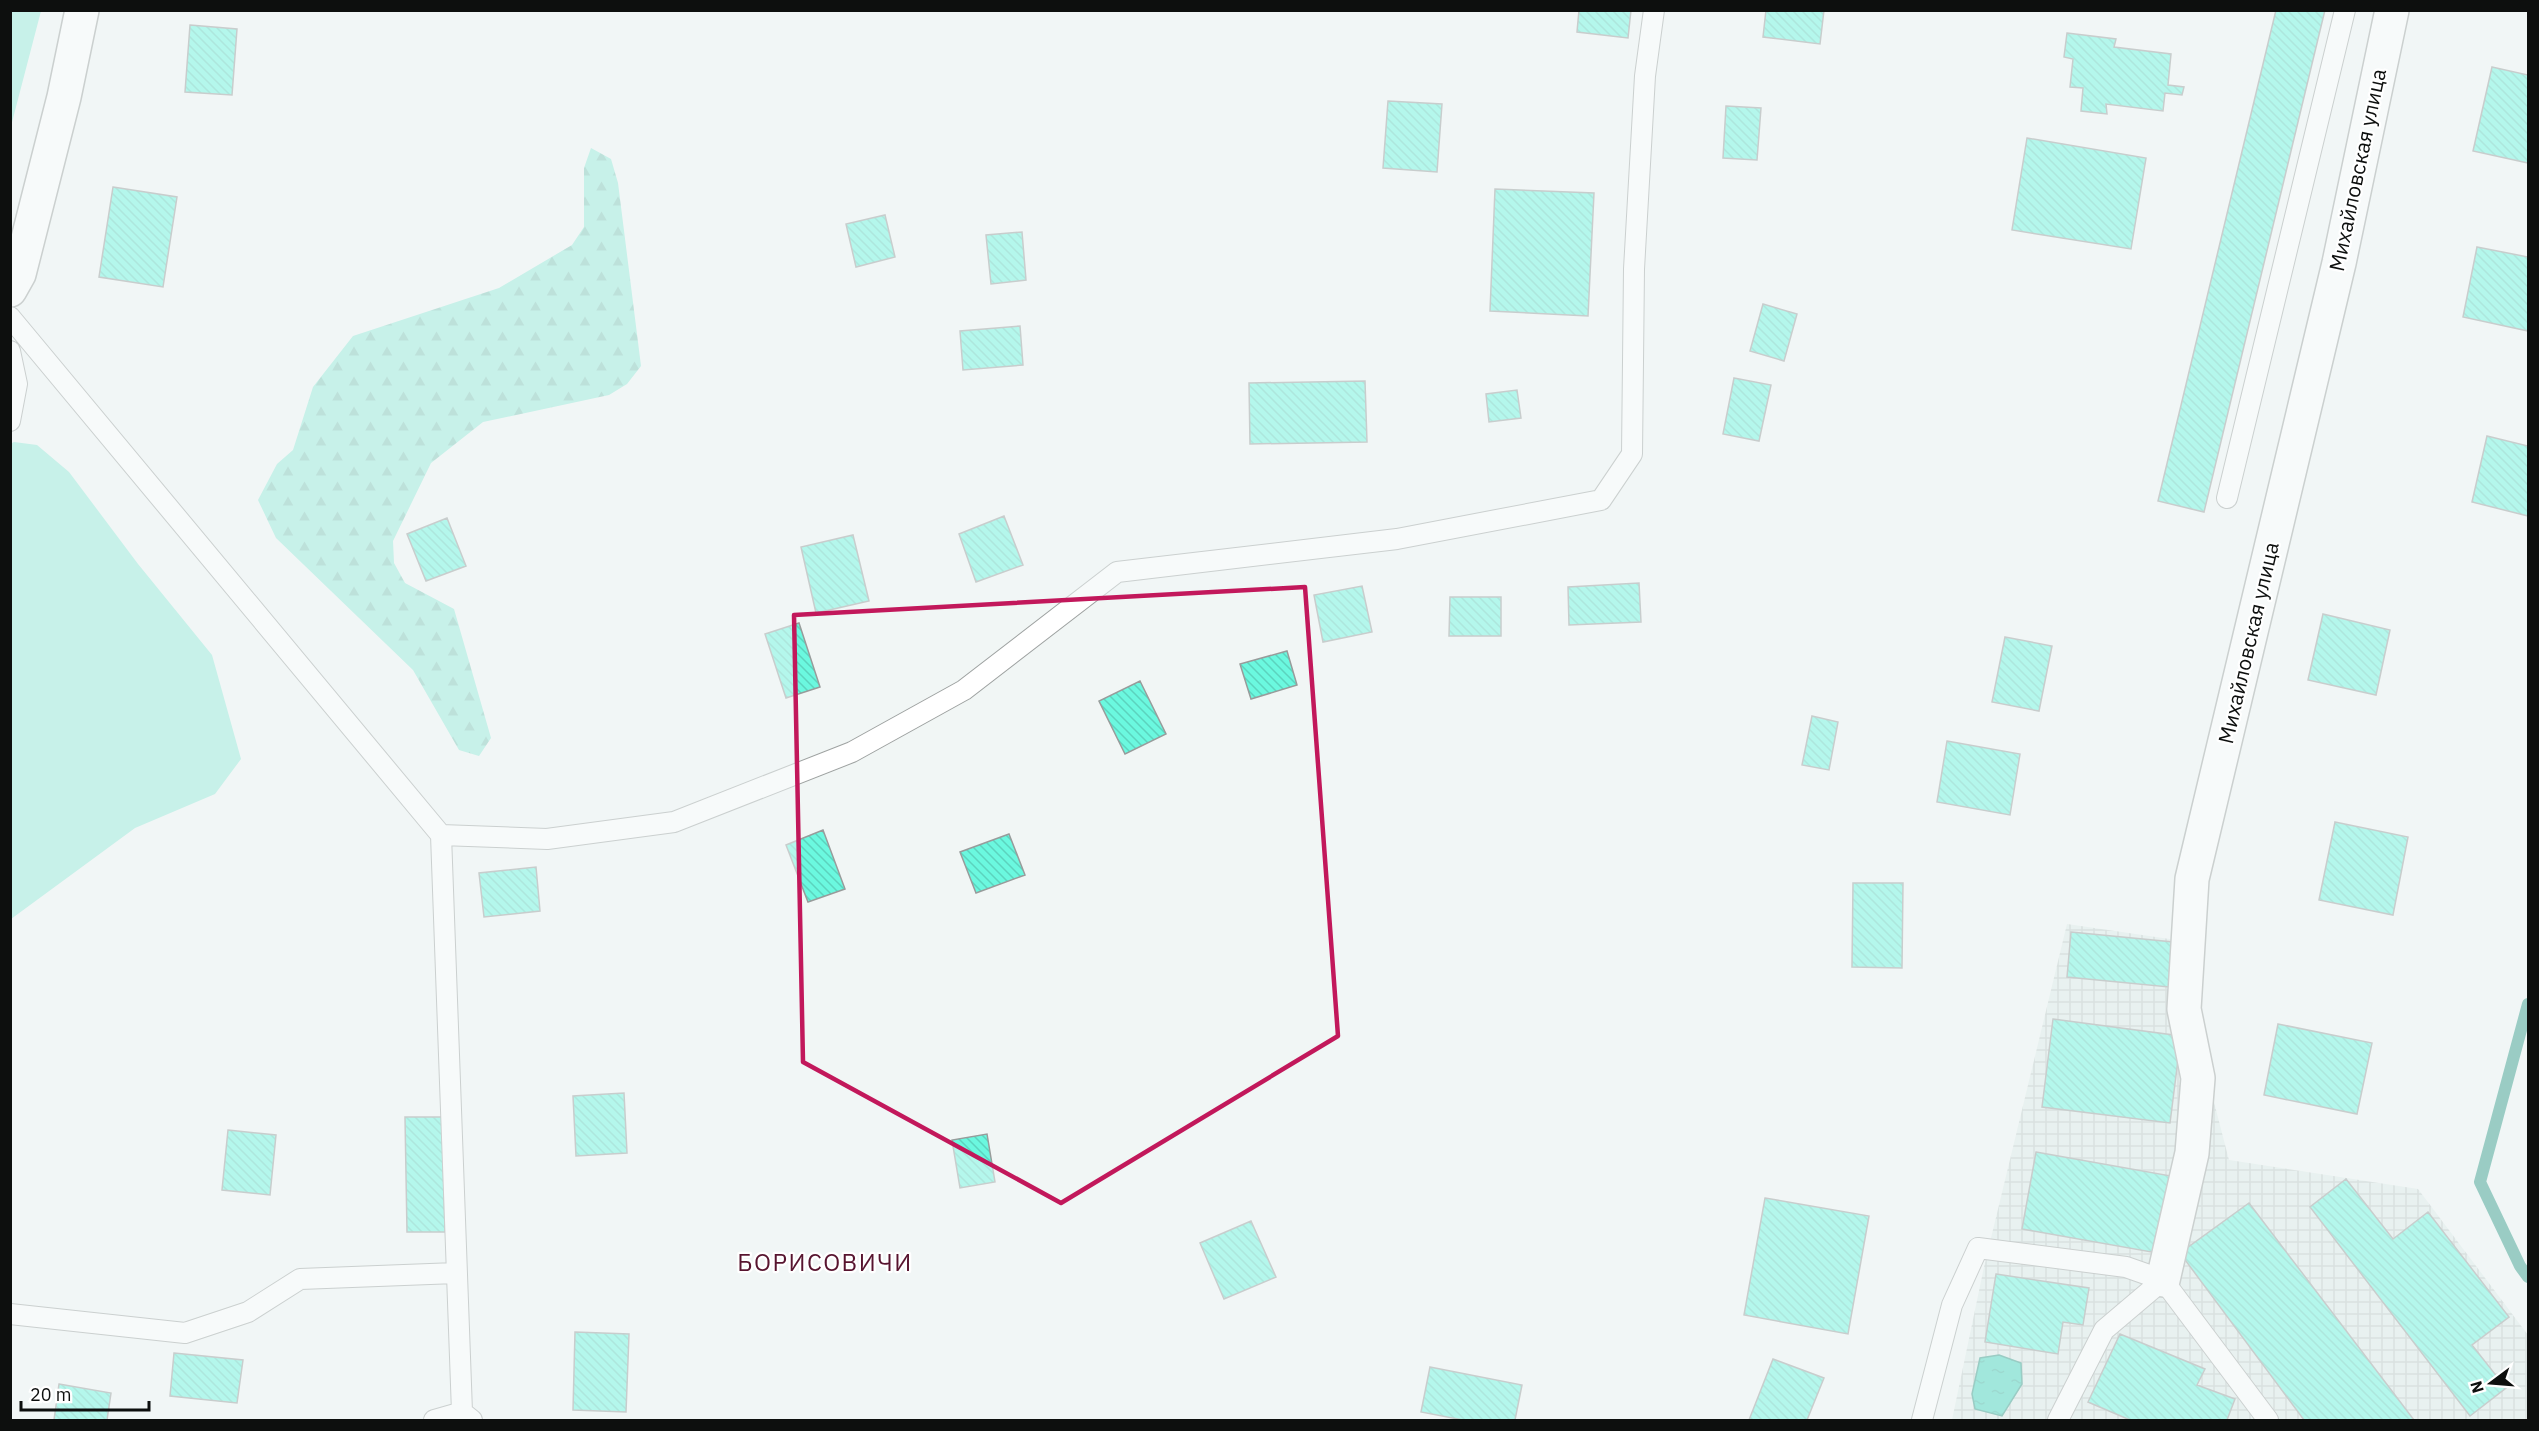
<svg xmlns="http://www.w3.org/2000/svg" width="2539" height="1431" font-family="'IBM Plex Sans',sans-serif">
<defs>
<pattern id="industrial-grid" width="8" height="8" patternUnits="userSpaceOnUse" patternTransform="scale(1.5)"><rect width="8" height="8" fill="#deebe8"/><path d="M0 4h8M4 0v8" fill="none" stroke="#bdc8c6"/></pattern>
<pattern id="forest-firs" width="22" height="20" patternUnits="userSpaceOnUse" patternTransform="scale(1.5)"><rect width="22" height="20" fill="#95ead9"/><path d="M5 1l3.5 6h-7zM16 11l3.5 6h-7z" fill="#7fc8b9"/></pattern>
<pattern id="water-ripples" width="26" height="14" patternUnits="userSpaceOnUse" patternTransform="scale(1.5)"><rect width="26" height="14" fill="#40d5bd"/><path d="M2 4q2-2 4 0t4 0M15 11q2-2 4 0t4 0" fill="none" stroke="#37b6a1"/></pattern>
<pattern id="building-back-hatch" width="6" height="6" patternUnits="userSpaceOnUse" patternTransform="scale(1.5)"><rect width="6" height="6" fill="#6bf8df"/><path d="M-1 5l2 2M0 0l6 6M5-1l2 2" fill="none" stroke="#5cd3be"/></pattern>
</defs>
<rect width="100%" height="100%" fill="#f1f6f5"/>
<path fill="url(#industrial-grid)" d="M 2067,924 L 2190,942 L 2188,1002 L 2229,1160 L 2418,1189 L 2528,1335 L 2528,1420 L 1952,1420 L 1984,1267 Z"/>
<path fill="#95ead9" d="M 11,10 L 41,11 L 11,126 L 10,11 Z
M 14,442 L 37,445 L 69,472 L 138,564 L 212,655 L 241,759 L 215,794 L 135,828 L 11,919 L 10,444 Z"/>
<path fill="url(#forest-firs)" d="M 591,148 L 611,159 L 618,183 L 641,366 L 627,384 L 609,395 L 483,422 L 431,463 L 393,541 L 394,563 L 405,583 L 454,609 L 491,738 L 479,756 L 459,750 L 413,670 L 276,538 L 258,500 L 277,464 L 293,450 L 313,387 L 353,336 L 499,288 L 572,245 L 584,227 L 584,168 Z"/>
<path fill="url(#water-ripples)" stroke="#319a88" stroke-width="1.5" d="M 1999,1355 L 2021,1363 L 2022,1384 L 2002,1416 L 1975,1409 L 1972,1394 L 1980,1358 Z"/>
<g fill="none" stroke-linecap="round" stroke-linejoin="round">
<path stroke="#319a88" stroke-width="12" d="M 2528,1004 L 2480,1182 L 2520,1266 L 2528,1277"/>
</g>
<path fill="url(#building-back-hatch)" stroke="#989c9b" stroke-width="1.5" d="M 1579,10 L 1631,10 L 1628,38 L 1577,32 Z
M 1766,10 L 1824,10 L 1820,44 L 1763,37 Z
M 2276,10 L 2325,10 L 2204,512 L 2158,501 Z
M 190,25 L 237,29 L 232,95 L 185,92 Z
M 2067,33 L 2116,39 L 2114,47 L 2171,54 L 2168,85 L 2184,87 L 2182,95 L 2165,93 L 2163,111 L 2106,104 L 2107,114 L 2081,111 L 2083,88 L 2070,87 L 2073,59 L 2064,57 Z
M 2492,67 L 2528,75 L 2528,163 L 2473,151 Z
M 1388,101 L 1442,104 L 1437,172 L 1383,168 Z
M 1726,106 L 1761,108 L 1757,160 L 1723,158 Z
M 2027,138 L 2146,158 L 2131,249 L 2012,230 Z
M 113,187 L 177,197 L 163,287 L 99,277 Z
M 1495,189 L 1594,193 L 1588,316 L 1490,311 Z
M 885,215 L 895,257 L 856,267 L 846,224 Z
M 1022,232 L 1026,280 L 991,284 L 986,235 Z
M 2477,247 L 2528,257 L 2528,331 L 2463,317 Z
M 1763,304 L 1797,314 L 1784,361 L 1750,351 Z
M 1020,326 L 1023,365 L 963,370 L 960,331 Z
M 1734,378 L 1771,385 L 1759,441 L 1723,434 Z
M 1365,381 L 1367,442 L 1250,444 L 1249,383 Z
M 1517,390 L 1521,418 L 1489,422 L 1486,394 Z
M 2487,436 L 2528,446 L 2528,516 L 2472,502 Z
M 1004,516 L 1023,565 L 976,582 L 959,534 Z
M 447,518 L 466,566 L 426,581 L 407,534 Z
M 853,535 L 869,601 L 816,613 L 801,547 Z
M 1639,583 L 1641,622 L 1569,625 L 1568,587 Z
M 1362,586 L 1372,632 L 1323,642 L 1314,595 Z
M 1450,597 L 1501,597 L 1501,636 L 1449,636 Z
M 2323,614 L 2390,630 L 2376,695 L 2308,680 Z
M 799,623 L 820,687 L 786,698 L 765,634 Z
M 2005,637 L 2052,646 L 2039,711 L 1992,702 Z
M 1287,651 L 1297,685 L 1251,699 L 1240,664 Z
M 1140,681 L 1166,734 L 1125,754 L 1099,701 Z
M 1812,716 L 1838,722 L 1829,770 L 1802,765 Z
M 1947,741 L 2020,754 L 2010,815 L 1937,802 Z
M 2335,822 L 2408,837 L 2393,915 L 2319,900 Z
M 823,830 L 845,889 L 808,902 L 786,845 Z
M 1009,834 L 1025,875 L 976,893 L 960,852 Z
M 536,867 L 540,911 L 484,917 L 479,873 Z
M 1853,883 L 1903,883 L 1902,968 L 1852,967 Z
M 2071,932 L 2173,942 L 2169,987 L 2067,977 Z
M 2053,1019 L 2181,1036 L 2170,1123 L 2042,1107 Z
M 2278,1024 L 2372,1043 L 2357,1114 L 2264,1095 Z
M 624,1093 L 627,1153 L 576,1156 L 573,1096 Z
M 405,1117 L 442,1117 L 445,1232 L 407,1232 Z
M 228,1130 L 276,1135 L 270,1195 L 222,1190 Z
M 987,1134 L 995,1182 L 960,1188 L 952,1140 Z
M 2036,1152 L 2171,1176 L 2157,1253 L 2022,1229 Z
M 2346,1179 L 2393,1239 L 2428,1212 L 2509,1317 L 2472,1345 L 2506,1388 L 2470,1416 L 2310,1207 Z
M 1765,1198 L 1869,1216 L 1848,1334 L 1744,1315 Z
M 2249,1203 L 2414,1420 L 2304,1420 L 2180,1253 Z
M 1251,1221 L 1276,1277 L 1224,1299 L 1200,1243 Z
M 1996,1274 L 2089,1288 L 2083,1325 L 2063,1322 L 2058,1354 L 1985,1342 Z
M 575,1332 L 629,1334 L 626,1412 L 573,1410 Z
M 2120,1334 L 2205,1369 L 2197,1385 L 2235,1399 L 2227,1420 L 2130,1420 L 2088,1402 Z
M 174,1353 L 243,1360 L 237,1403 L 170,1396 Z
M 1773,1359 L 1824,1378 L 1807,1420 L 1749,1420 Z
M 1430,1367 L 1522,1385 L 1515,1420 L 1463,1420 L 1421,1412 Z
M 59,1384 L 111,1393 L 107,1420 L 54,1420 Z"/>
<g fill="none" stroke-linecap="round" stroke-linejoin="round">
<defs>
<path id="lane" d="M 10,317 L 441,835 L 462,1412 L 472,1420
M 10,351 L 17,384 L 10,421
M 2227,498 L 2345,10
M 441,835 L 547,839 L 674,822 L 852,752 L 964,690 L 1117,572 L 1397,539 L 1601,500 L 1632,454 L 1634,269 L 1645,76 L 1654,10
M 10,1314 L 185,1333 L 248,1312 L 300,1279 L 456,1273
M 434,1420 L 462,1412
M 1922,1420 L 1952,1305 L 1978,1248 L 2126,1267 L 2163,1280 L 2268,1420
M 2058,1420 L 2104,1330 L 2163,1280"/>
<path id="street" d="M 10,290 L 19,274 L 64,97 L 82,10
M 2163,1280 L 2192,1153 L 2198,1078 L 2184,1009 L 2192,879 L 2339,263 L 2392,10"/>
</defs>
<use href="#lane" stroke="#9ea2a1" stroke-width="22"/>
<use href="#street" stroke="#9ea2a1" stroke-width="36"/>
<use href="#lane" stroke="#fff" stroke-width="20"/>
<use href="#street" stroke="#fff" stroke-width="33"/>
</g>
<path d="M0 0H2539V1431H0ZM 1305,587 L 1338,1036 L 1061,1203 L 803,1062 L 794,615 Z" fill="#f1f6f5" fill-opacity=".55" fill-rule="evenodd"/>
<path fill="none" stroke="#c2185b" stroke-width="4.5" stroke-linejoin="round" d="M 1305,587 L 1338,1036 L 1061,1203 L 803,1062 L 794,615 Z"/>
<g text-anchor="middle" stroke-width="4.5" stroke-linejoin="round" paint-order="stroke">
<g font-size="21" fill="#0d0f0e" stroke="#fff">
<text transform="translate(2358 170) rotate(-78)" y="7">Михайловская улица</text>
<text transform="translate(2249 643) rotate(-77)" y="7">Михайловская улица</text>
</g>
<g font-size="24" letter-spacing="1.5" fill="#57142f" stroke="#fff">
<text x="825" y="1271">БОРИСОВИЧИ</text>
</g>
</g>
<rect width="2539" height="1431" fill="none" stroke="#0d0f0e" stroke-width="24"/>
<g transform="translate(2491 1383) rotate(254)" stroke="#ffffff" stroke-width="4.5" paint-order="stroke">
<path d="M0-4.5L10 22L0 15L-10 22Z" fill="#0d0f0e"/>
<text y="-9" font-size="16" font-weight="bold" text-anchor="middle" fill="#0d0f0e">N</text>
</g>
<path d="M21 1401v9h128v-9" fill="none" stroke="#0d0f0e" stroke-width="3"/>
<text x="30" y="1401" font-size="18" fill="#0d0f0e" stroke="#ffffff" stroke-width="4.5" paint-order="stroke">20 m</text>
</svg>
